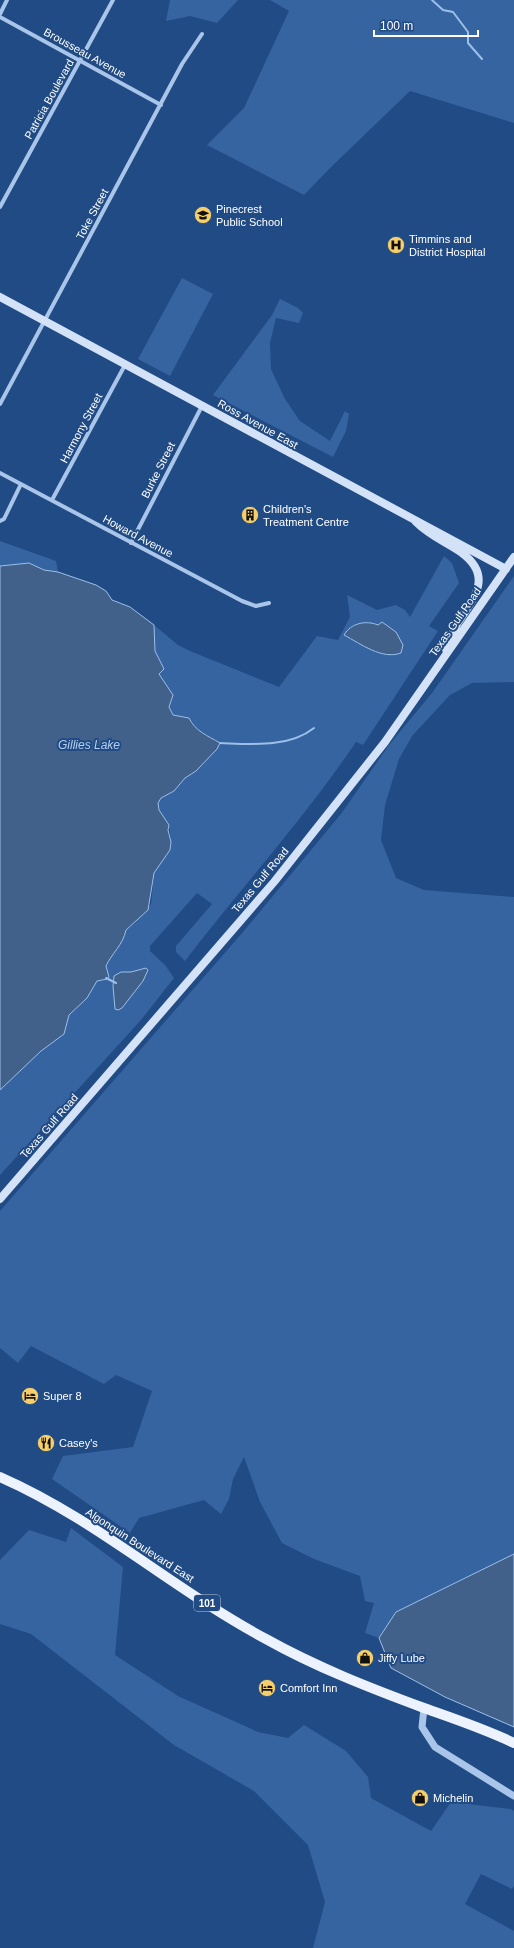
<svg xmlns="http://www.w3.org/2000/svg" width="514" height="1948" font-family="Arial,sans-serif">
<rect width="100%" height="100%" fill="#214b84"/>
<path fill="#3564a1" d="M 170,0 L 238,0 L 217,23 L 190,16 L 166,21 Z
M 270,0 L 514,0 L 514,123 L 410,91 L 328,170 L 304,195 L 207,145 L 244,108 L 289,11 Z
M 182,278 L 213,294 L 170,376 L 138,359 Z
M 280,299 L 298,308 L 303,313 L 299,323 L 276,318 L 270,343 L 271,369 L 285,399 L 300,421 L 330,441 L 345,411 L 349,414 L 346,431 L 333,457 L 213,395 L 272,315 Z
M 0,541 L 56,561 L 58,572 L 44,570 L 29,563 L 0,566 Z
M 444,556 L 452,563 L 459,583 L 429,626 L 438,631 L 363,745 L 356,742 C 304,819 241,888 185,961 L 176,952 L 176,946 L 212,904 L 197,893 L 150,946 L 150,951 L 165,965 L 174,978 L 141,1020 L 0,1175 L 0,1090 L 41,1051 L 64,1034 L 69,1015 L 87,998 L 97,981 L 109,977 L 106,966 C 112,953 123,945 126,930 L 135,923 L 139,917 L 143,915 L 151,904 L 154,873 L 170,850 L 171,842 L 169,825 L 159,810 L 158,803 L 161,798 L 174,791 L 185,778 L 196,771 L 217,749 L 220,743 C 208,736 195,731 189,718 L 173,715 L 169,707 L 173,695 L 159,674 L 164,669 L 155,651 L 154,625 L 178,645 L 190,651 L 279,687 L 317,636 L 338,640 L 350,617 L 347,595 L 377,610 L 396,605 L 405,610 L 410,617 Z
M 514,576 L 514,682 L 472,683 L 450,695 L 412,736 L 399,759 L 385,805 L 381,840 L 396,878 L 424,890 L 514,897 L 514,1554 L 396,1612 L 379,1638 L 365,1633 L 374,1603 L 365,1601 L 360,1576 L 314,1559 L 282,1543 L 260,1502 L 244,1457 L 233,1479 L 229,1499 L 221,1514 L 204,1500 L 139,1518 L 130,1533 L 52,1479 L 63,1456 L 133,1447 L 152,1391 L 116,1375 L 104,1384 L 31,1346 L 18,1363 L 0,1348 L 0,1211 L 243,932 L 341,814 L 389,745 L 432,693 Z
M 71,1528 L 123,1567 L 115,1655 L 178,1696 L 258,1732 L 288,1738 L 304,1725 L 346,1751 L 368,1777 L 371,1798 L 431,1831 L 451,1802 L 511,1809 L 514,1811 L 514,1886 L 512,1889 L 481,1874 L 465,1904 L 514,1931 L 514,1948 L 313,1948 L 325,1902 L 308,1845 L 254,1791 L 174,1745 L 31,1634 L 0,1624 L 0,1560 L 29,1530 L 66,1542 Z"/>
<path fill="#42618a" stroke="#9cc0ea" d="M 29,563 L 44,570 L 58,572 L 96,585 L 106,591 L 112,600 L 130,607 L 154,625 L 155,651 L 164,669 L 159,674 L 173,695 L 169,707 L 173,715 L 189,718 C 195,731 208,736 220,743 L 217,749 L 196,771 L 185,778 L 174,791 L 161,798 L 158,803 L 159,810 L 169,825 L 168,830 L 171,842 L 170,850 L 154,873 L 148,910 C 141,917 133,923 126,930 C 123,945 112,953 106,966 L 109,977 L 107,979 L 97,981 L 87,998 L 69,1015 L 64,1034 L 41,1051 L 0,1090 L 0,566 Z
M 382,622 L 396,632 L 403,645 L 401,653 C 382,660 361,644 344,635 C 351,623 366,620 378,625 Z
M 146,968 L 148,970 L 143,981 L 122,1008 L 118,1010 L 115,1009 L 113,986 L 114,976 L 121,972 L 131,972 Z
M 514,1554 L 514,1727 L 445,1697 L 391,1668 L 379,1638 L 396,1612 Z"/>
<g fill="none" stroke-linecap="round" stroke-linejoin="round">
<path stroke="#9cc0ea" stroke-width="2" d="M 432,0 L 443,10 L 453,12 L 468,32 L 468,43 L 482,59
M 220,743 C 251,744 289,748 314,728
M 106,978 L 116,983"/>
<path stroke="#a9c5e9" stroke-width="4" d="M 0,14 L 7,0
M 0,17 L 161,105
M 0,207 L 113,0
M 0,404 L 182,64 L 202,34
M 0,473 L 242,601 L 256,606 L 269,603
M 52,500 L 125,365
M 0,521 L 4,519 L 21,484
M 131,543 L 202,406"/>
<path stroke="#a9c5e9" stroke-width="7" d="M 424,1708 L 422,1727 L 435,1747 L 514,1796"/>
<path stroke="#d3e2f7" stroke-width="8" d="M 0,297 L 506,569
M 416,522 C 430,536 446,542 462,553 C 494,577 473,599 457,624 C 452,633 449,640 446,649
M 0,1199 L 274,882 L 385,742 L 514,557"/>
<path stroke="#ecf3fe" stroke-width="10" d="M 0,1477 C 96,1519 174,1590 266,1639 C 316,1667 370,1688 424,1708 C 455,1719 485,1729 514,1743"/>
</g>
<defs>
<symbol id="school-disc" viewBox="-11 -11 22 22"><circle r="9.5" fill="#f6cf6a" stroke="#214b84"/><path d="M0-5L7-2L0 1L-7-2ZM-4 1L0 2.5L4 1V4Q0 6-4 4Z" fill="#111"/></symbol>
<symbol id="hospital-disc" viewBox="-11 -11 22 22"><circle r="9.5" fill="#f6cf6a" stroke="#214b84"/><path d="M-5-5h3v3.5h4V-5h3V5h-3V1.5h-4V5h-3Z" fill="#111"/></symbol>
<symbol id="building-disc" viewBox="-11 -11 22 22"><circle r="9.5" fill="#f6cf6a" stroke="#214b84"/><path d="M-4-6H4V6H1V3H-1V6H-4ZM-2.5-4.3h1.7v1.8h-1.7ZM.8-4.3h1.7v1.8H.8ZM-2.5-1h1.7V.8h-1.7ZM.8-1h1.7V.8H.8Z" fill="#111"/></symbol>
<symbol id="hotel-disc" viewBox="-11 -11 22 22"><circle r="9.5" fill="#f6cf6a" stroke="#214b84"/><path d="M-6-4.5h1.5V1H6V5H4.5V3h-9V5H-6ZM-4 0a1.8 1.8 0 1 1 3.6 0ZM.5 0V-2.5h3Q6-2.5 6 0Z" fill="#111"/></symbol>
<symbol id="restaurant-disc" viewBox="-11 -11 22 22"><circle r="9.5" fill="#f6cf6a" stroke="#214b84"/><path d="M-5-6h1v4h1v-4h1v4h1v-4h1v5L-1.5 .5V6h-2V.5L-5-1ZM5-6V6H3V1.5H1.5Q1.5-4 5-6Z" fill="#111"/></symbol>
<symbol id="shop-disc" viewBox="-11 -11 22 22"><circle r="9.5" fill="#f6cf6a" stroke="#214b84"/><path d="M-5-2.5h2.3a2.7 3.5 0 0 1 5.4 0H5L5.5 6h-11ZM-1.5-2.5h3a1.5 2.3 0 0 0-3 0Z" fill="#111"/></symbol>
</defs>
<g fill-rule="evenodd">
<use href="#school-disc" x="193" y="205" width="20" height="20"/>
<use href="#hospital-disc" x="386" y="235" width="20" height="20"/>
<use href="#building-disc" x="240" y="505" width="20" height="20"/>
<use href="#hotel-disc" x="20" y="1386" width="20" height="20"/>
<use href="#restaurant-disc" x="36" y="1433" width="20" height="20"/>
<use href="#shop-disc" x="355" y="1648" width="20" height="20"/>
<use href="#hotel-disc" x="257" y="1678" width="20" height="20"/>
<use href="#shop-disc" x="410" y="1788" width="20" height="20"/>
</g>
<g text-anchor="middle" stroke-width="4" stroke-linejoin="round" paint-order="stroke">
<rect fill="#214b84" stroke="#bcc9da" stroke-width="1" x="194" y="1595" width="26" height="16" rx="3"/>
<g font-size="10" font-weight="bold" fill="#fff">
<text x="207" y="1607">101</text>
</g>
<g font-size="11" fill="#fff" stroke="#214b84">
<text transform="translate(85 53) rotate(29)" y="4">Brousseau Avenue</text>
<text transform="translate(49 99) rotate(-61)" y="4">Patricia Boulevard</text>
<text transform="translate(92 214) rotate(-62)" y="4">Toke Street</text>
<text transform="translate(258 424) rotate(29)" y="4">Ross Avenue East</text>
<text transform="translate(81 428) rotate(-62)" y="4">Harmony Street</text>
<text transform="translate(158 470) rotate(-63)" y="4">Burke Street</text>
<text transform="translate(138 536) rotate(28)" y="4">Howard Avenue</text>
<text transform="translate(455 622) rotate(-55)" y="4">Texas Gulf Road</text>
<text transform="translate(260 880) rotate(-50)" y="4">Texas Gulf Road</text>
<text transform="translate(49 1126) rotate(-49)" y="4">Texas Gulf Road</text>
<text transform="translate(140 1545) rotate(33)" y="4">Algonquin Boulevard East</text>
</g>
<g font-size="11" fill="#fff" stroke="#214b84" text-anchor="start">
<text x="216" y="213">Pinecrest<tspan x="216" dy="13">Public School</tspan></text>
<text x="409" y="243">Timmins and<tspan x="409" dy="13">District Hospital</tspan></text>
<text x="263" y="513">Children's<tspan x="263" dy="13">Treatment Centre</tspan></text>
<text x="43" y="1400">Super 8</text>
<text x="59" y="1447">Casey's</text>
<text x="378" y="1662">Jiffy Lube</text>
<text x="280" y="1692">Comfort Inn</text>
<text x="433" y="1802">Michelin</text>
</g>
<g font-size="12" font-style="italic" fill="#b4cff0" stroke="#214b84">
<text x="89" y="749">Gillies Lake</text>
</g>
</g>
<path d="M374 30v6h104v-6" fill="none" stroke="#ffffff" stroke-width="2"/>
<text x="380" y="30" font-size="12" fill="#ffffff" stroke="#214b84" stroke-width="3" paint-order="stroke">100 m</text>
</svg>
